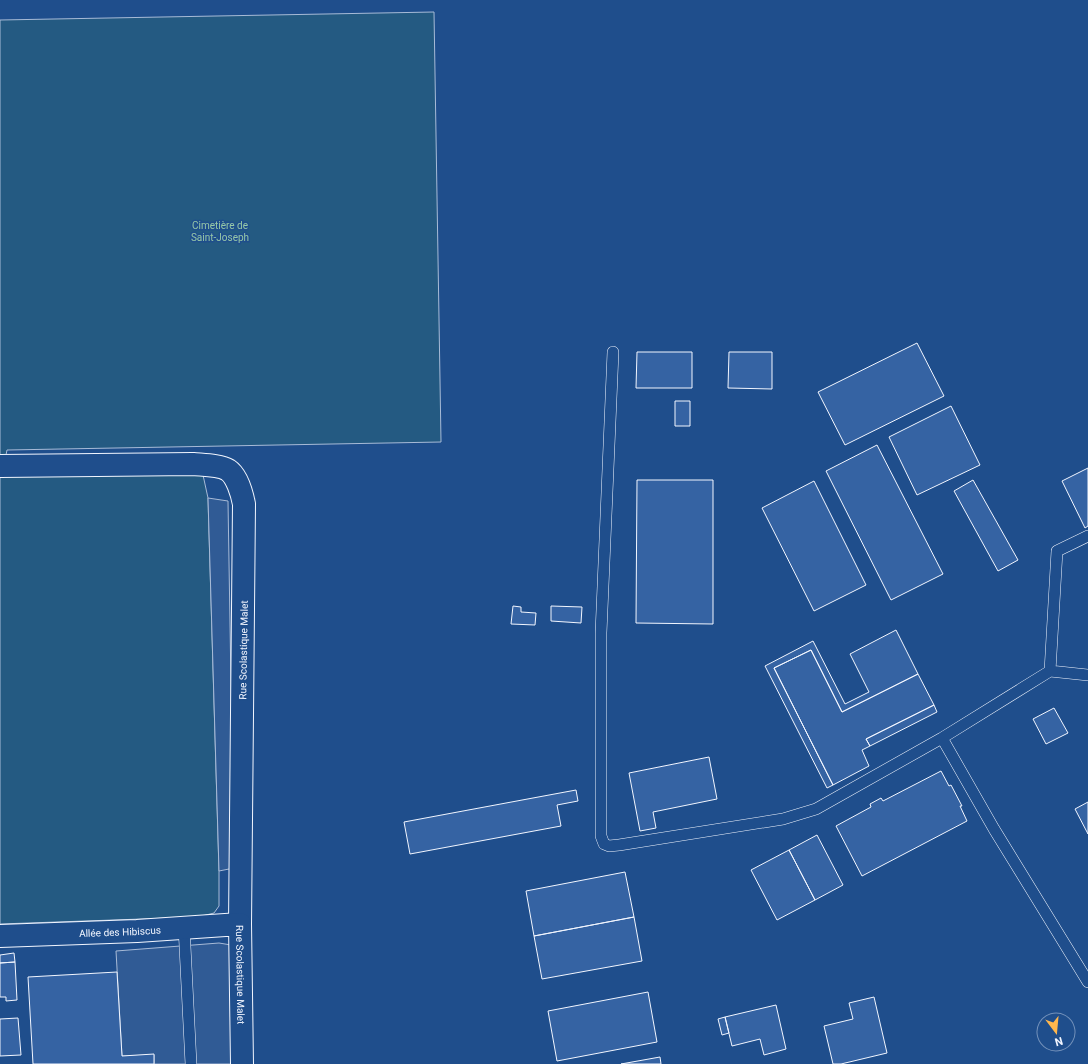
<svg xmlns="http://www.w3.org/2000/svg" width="1088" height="1064" font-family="Roboto,sans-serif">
<rect width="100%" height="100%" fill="#1f4e8c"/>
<path fill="#245a82" stroke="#a8bbd7" d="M 434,12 L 441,442 L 7,450 L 6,455 L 0,456 L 0,20 Z
M 203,475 L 208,498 L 219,871 L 219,906 L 214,913 L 198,917 L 0,924 L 0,476 Z"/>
<path fill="#305b95" stroke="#a8bbd7" d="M 208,498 L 228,501 L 234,868 L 219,871 Z
M 219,943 L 231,945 L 237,1064 L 154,1064 L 154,1055 L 122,1056 L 116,951 Z"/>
<path fill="#3563a3" stroke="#f2f6ff" d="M 917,343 L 944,396 L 845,445 L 818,392 Z
M 637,352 L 692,352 L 692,388 L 636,388 Z
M 729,352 L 772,352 L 772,389 L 728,388 Z
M 675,401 L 690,401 L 690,426 L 675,426 Z
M 951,406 L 980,465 L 917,495 L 889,437 Z
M 877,445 L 943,574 L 891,600 L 826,471 Z
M 1088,468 L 1088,526 L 1085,528 L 1062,481 Z
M 637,480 L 713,480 L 713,624 L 636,623 Z
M 973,480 L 1018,560 L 998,571 L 954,491 Z
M 814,481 L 866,585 L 814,611 L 762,508 Z
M 513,606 L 521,607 L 521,612 L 536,613 L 535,625 L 511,624 Z
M 551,606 L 582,607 L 581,623 L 551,621 Z
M 896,630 L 918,674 L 842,712 L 811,650 L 774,668 L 833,785 L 827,788 L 765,666 L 813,641 L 845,704 L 869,692 L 850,654 Z
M 811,650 L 842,712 L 918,674 L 934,705 L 866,739 L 870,746 L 862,750 L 869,766 L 833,785 L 774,668 Z
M 934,705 L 937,712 L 870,746 L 866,739 Z
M 1054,708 L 1068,733 L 1046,744 L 1033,719 Z
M 709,757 L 717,799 L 653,812 L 656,828 L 640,831 L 629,773 Z
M 941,771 L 949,786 L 951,785 L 962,806 L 960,806 L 967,821 L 862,876 L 836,826 L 871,807 L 870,804 L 881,798 L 883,801 Z
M 576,790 L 578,801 L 557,805 L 561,826 L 410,854 L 404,822 Z
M 1088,802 L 1088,834 L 1075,809 Z
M 817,835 L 843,885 L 815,900 L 789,850 Z
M 789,850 L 815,900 L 777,920 L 751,870 Z
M 625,872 L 634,917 L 534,936 L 526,891 Z
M 634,917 L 642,961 L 542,979 L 534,936 Z
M 14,953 L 15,962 L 0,963 L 0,955 Z
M 15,962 L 17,1000 L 6,1001 L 6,997 L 0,997 L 0,963 Z
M 117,972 L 122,1056 L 154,1054 L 154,1064 L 33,1064 L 28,977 Z
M 648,992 L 657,1042 L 557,1061 L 548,1011 Z
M 874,997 L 887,1053 L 841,1064 L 833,1064 L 824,1026 L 853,1019 L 849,1003 Z
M 776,1005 L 786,1049 L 764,1055 L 760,1039 L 732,1046 L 725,1017 Z
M 725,1017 L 729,1033 L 722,1035 L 718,1019 Z
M 18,1018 L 21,1055 L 0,1056 L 0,1019 Z
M 660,1057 L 661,1064 L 621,1064 Z"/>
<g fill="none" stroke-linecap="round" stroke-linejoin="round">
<defs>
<path id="service" d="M 613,352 L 601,633 L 601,836 L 604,844 L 609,846 L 619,845 L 783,819 L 816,809 L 942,738 L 1050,671 L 1088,675
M 1050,671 L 1057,551 L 1088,536
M 942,738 L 994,829 L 1088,982
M 184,927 L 191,1064"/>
<path id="minor" d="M 0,466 L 193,464 C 202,465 220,465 228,470 C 237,476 242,494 244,504 L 240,924"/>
<g id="tertiary">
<path id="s1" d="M 0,936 L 137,931 L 240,924 L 242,1064"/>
</g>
</defs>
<use href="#service" stroke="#f2f6ff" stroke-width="12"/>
<use href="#minor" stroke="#f2f6ff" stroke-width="24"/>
<use href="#tertiary" stroke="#f2f6ff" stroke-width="24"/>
<use href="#service" stroke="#1f4e8c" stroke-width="11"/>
<use href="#minor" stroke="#1f4e8c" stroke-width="22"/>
<use href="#tertiary" stroke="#1f4e8c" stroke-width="22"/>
</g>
<g text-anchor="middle" stroke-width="3" stroke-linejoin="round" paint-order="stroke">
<g font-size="10" fill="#97c8a6" stroke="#1f4e8c">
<text x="220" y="229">Cimetière de<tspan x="220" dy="12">Saint-Joseph</tspan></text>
</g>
<g font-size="10" fill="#f2f6ff" stroke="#1f4e8c">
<text transform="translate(243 650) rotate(-89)" y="4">Rue Scolastique Malet</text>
<text dy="4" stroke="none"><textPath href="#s1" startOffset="120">Allée des Hibiscus</textPath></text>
<text dy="4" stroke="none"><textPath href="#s1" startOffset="291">Rue Scolastique Malet</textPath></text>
</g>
</g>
<g transform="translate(1056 1032) rotate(164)"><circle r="19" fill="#1f4e8c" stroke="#7391ba"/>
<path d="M0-3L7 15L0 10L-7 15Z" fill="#ffb74d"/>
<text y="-6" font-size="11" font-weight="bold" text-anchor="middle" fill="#f2f6ff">N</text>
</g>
</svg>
